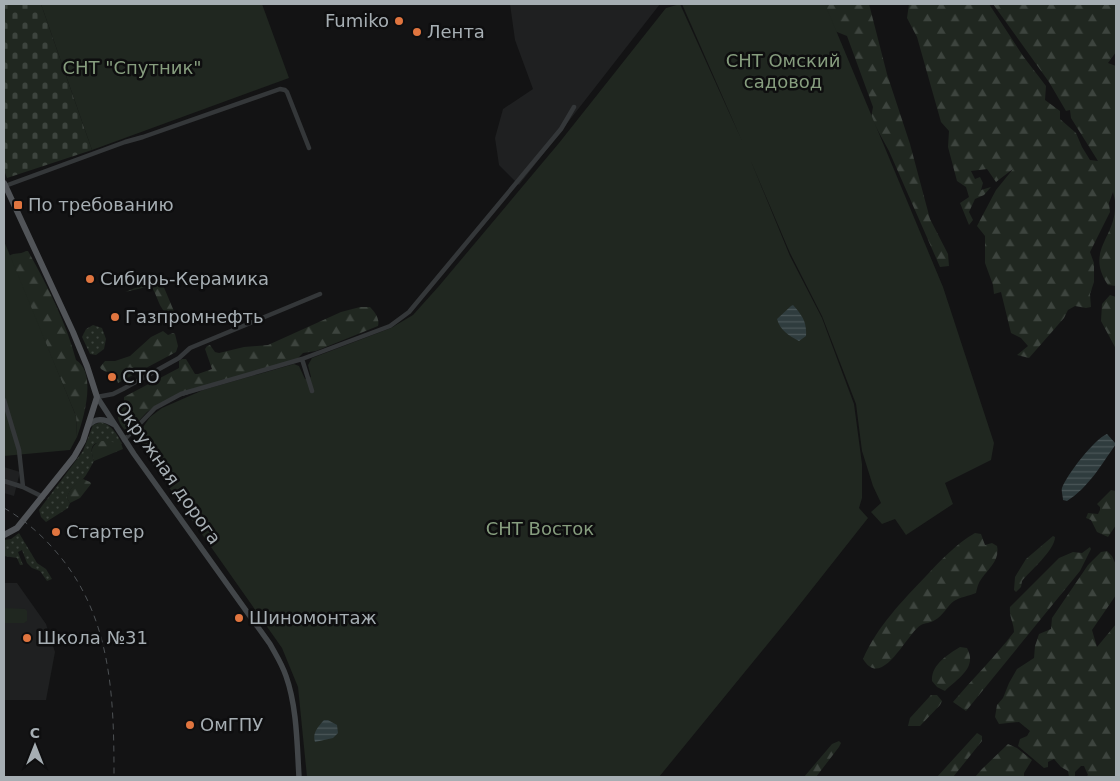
<svg xmlns="http://www.w3.org/2000/svg" width="1120" height="781" font-family="'DejaVu Sans',sans-serif">
<defs>
<pattern id="grass-dots" width="8" height="8" patternUnits="userSpaceOnUse" patternTransform="scale(1.25)"><rect width="8" height="8" fill="#202720"/><path d="M2 2h.1M6 6h.1" fill="none" stroke="#3d443e" stroke-width="1.8" stroke-linecap="round"/></pattern>
<pattern id="forest-firs" width="22" height="20" patternUnits="userSpaceOnUse" patternTransform="scale(1.25)"><rect width="22" height="20" fill="#202720"/><path d="M5 1l3.5 6h-7zM16 11l3.5 6h-7z" fill="#3d443e"/></pattern>
<pattern id="cemetery-stones" width="16" height="16" patternUnits="userSpaceOnUse" patternTransform="scale(1.25)"><rect width="16" height="16" fill="#202720"/><path d="M2 7V4a2 2 0 0 1 4 0v3zM10 15v-3a2 2 0 0 1 4 0v3z" fill="#3d443e"/></pattern>
<pattern id="water-rules" width="6" height="5" patternUnits="userSpaceOnUse" patternTransform="scale(1.25)"><rect width="6" height="5" fill="#2f3c3e"/><path d="M0 2.5h6" fill="none" stroke="#4a5658"/></pattern>
</defs>
<rect width="100%" height="100%" fill="#131314"/>
<path fill="#1f2021" d="M 510,4 L 660,4 L 519,185 L 499,165 L 495,138 L 503,109 L 533,89 L 515,40 Z
M 4,467 L 20,472 L 14,496 L 4,493 Z
M 4,583 L 17,583 L 46,624 L 55,652 L 46,700 L 4,700 Z"/>
<path fill="url(#grass-dots)" d="M 93,325 L 102,328 L 106,339 L 104,349 L 96,355 L 90,354 L 82,337 L 86,329 Z
M 101,422 C 112,425 117,434 122,444 C 107,442 84,436 94,461 C 91,466 87,475 83,479 C 74,486 71,486 67,498 L 70,503 L 68,508 L 46,522 L 41,517 L 39,510 L 83,451 L 93,425 Z
M 19,533 L 37,563 L 46,569 L 52,579 L 47,581 L 40,571 L 32,568 L 27,563 L 22,550 L 18,552 L 23,565 L 20,565 L 17,558 L 4,556 L 4,540 L 11,539 Z"/>
<path fill="url(#forest-firs)" d="M 798,4 L 869,4 L 887,74 L 910,144 L 930,219 L 948,254 L 949,266 L 940,267 L 889,151 L 871,118 L 873,107 L 847,36 L 812,22 Z
M 909,4 L 989,4 L 1023,56 L 1046,86 L 1045,100 L 1060,111 L 1060,119 L 1076,133 L 1082,147 L 1090,160 L 1098,161 L 1071,118 L 1070,110 L 1066,111 L 1049,82 L 993,4 L 1116,4 L 1116,52 L 1108,63 L 1116,66 L 1116,286 L 1108,285 C 1085,251 1115,238 1115,207 C 1116,202 1114,196 1113,192 L 1109,203 L 1110,212 L 1090,252 L 1094,263 L 1094,282 L 1090,294 L 1091,307 L 1086,308 L 1075,306 L 1068,310 L 1064,318 L 1029,358 L 1017,355 L 1028,346 L 1021,338 L 1011,333 L 1001,292 L 994,294 L 993,285 L 985,263 L 985,236 L 977,226 L 996,190 L 1013,169 L 996,182 L 987,169 L 971,171 L 975,179 L 980,177 L 983,183 L 981,190 L 991,187 L 984,195 L 975,199 L 969,212 L 973,220 L 969,225 L 960,203 L 969,197 L 966,187 L 957,181 L 948,147 L 949,131 L 941,122 L 917,37 L 907,18 Z
M 26,251 L 28,251 C 47,285 66,322 76,360 C 97,373 84,418 77,437 L 76,416 L 9,256 C 15,252 19,255 26,251 Z
M 160,278 L 176,316 C 159,316 159,297 151,286 L 125,292 Z
M 1110,295 L 1116,297 L 1116,349 L 1101,321 L 1102,304 Z
M 360,307 L 370,307 C 375,312 380,319 378,326 L 316,351 L 303,353 L 296,360 L 160,403 L 147,412 L 132,428 L 125,430 C 117,422 114,410 124,402 L 124,397 L 179,368 L 179,361 L 182,359 L 186,359 L 195,374 L 198,374 L 212,369 L 205,349 L 207,346 L 210,345 L 215,352 L 219,353 L 244,347 L 268,345 L 341,312 Z
M 163,331 L 168,335 L 173,333 L 175,334 L 178,346 L 176,352 L 118,383 L 114,371 L 106,372 L 101,369 L 100,367 L 105,361 L 115,361 L 130,356 L 151,337 Z
M 102,441 L 121,443 L 123,449 L 94,461 C 90,451 91,444 102,441 Z
M 83,479 L 90,482 L 91,484 L 80,498 L 70,503 L 67,498 C 69,489 75,483 83,479 Z
M 1111,490 L 1116,491 L 1116,525 L 1108,537 L 1097,532 L 1091,520 L 1086,518 L 1088,513 L 1098,514 L 1100,510 L 1100,507 L 1097,504 Z
M 975,533 L 981,534 L 985,545 L 992,543 L 997,546 C 1000,560 989,568 982,578 C 978,583 977,588 976,593 C 969,596 960,597 954,601 C 947,606 943,616 935,620 C 931,623 925,623 921,625 C 907,633 882,691 863,659 C 877,627 902,601 926,576 C 941,560 956,544 975,533 Z
M 1053,536 L 1055,537 C 1055,550 1030,571 1022,581 L 1021,587 L 1016,592 L 1014,590 L 1015,577 L 1026,559 Z
M 1090,547 L 1091,549 L 1080,571 L 966,711 L 953,702 C 973,678 995,657 1014,632 C 1014,623 1009,617 1010,607 L 1059,558 L 1073,552 L 1082,553 Z
M 1107,551 L 1112,556 L 1116,565 L 1116,595 L 1092,630 L 1097,647 L 1116,624 L 1116,777 L 1086,777 L 1088,775 L 1084,766 L 1081,766 L 1075,772 L 1075,777 L 1069,777 L 1068,771 L 1061,767 L 1054,759 L 1048,762 L 1048,767 L 1044,768 L 1018,746 L 1020,739 L 1027,736 L 1030,731 L 1019,722 L 999,724 L 995,717 L 997,705 L 1003,698 L 1009,683 L 1017,669 L 1034,658 L 1035,646 L 1039,634 L 1051,629 L 1052,618 L 1088,565 L 1101,552 Z
M 960,647 L 967,648 C 978,668 957,679 945,691 L 937,687 L 932,681 C 931,665 947,655 960,647 Z
M 931,695 L 937,695 L 942,701 L 940,705 L 920,726 L 908,726 L 910,718 Z
M 977,733 L 982,736 L 982,741 L 953,777 L 937,777 Z
M 839,741 L 841,743 L 839,747 L 816,777 L 804,777 L 832,744 Z
M 1008,744 L 1017,748 L 1032,760 L 1024,773 L 1024,777 L 975,777 L 982,769 Z"/>
<path fill="url(#cemetery-stones)" d="M 4,4 L 41,4 L 92,150 L 7,178 L 4,170 Z"/>
<path fill="#202720" d="M 41,4 L 262,4 L 289,78 L 92,150 Z
M 680,4 L 742,141 L 682,4 L 825,4 L 943,287 L 994,443 L 991,460 L 945,483 L 953,504 L 906,535 L 895,519 L 882,524 L 871,512 L 881,503 L 873,486 L 862,451 L 856,404 L 822,316 L 790,253 L 750,159 L 790,256 L 822,318 L 854,404 L 862,464 L 862,498 L 859,508 L 868,518 L 793,613 L 659,777 L 307,777 L 298,687 L 282,648 L 154,466 L 139,442 L 137,436 L 150,417 L 162,408 L 203,390 L 294,364 L 299,366 L 305,379 L 311,377 L 308,365 L 312,358 L 391,328 L 413,315 L 439,286 L 559,143 L 666,8 Z
M 4,241 L 76,416 L 77,437 L 70,450 L 4,456 Z
M 4,608 L 25,609 L 27,611 L 27,621 L 24,623 L 4,623 Z"/>
<path fill="url(#water-rules)" d="M 793,305 C 802,315 807,322 806,336 L 799,341 C 789,336 780,330 777,319 L 791,306 Z
M 1107,434 L 1116,444 C 1101,465 1089,487 1067,501 L 1063,500 C 1063,496 1061,491 1062,488 C 1066,476 1095,438 1107,434 Z
M 324,720 L 328,720 L 337,725 L 338,733 L 333,738 L 315,742 C 312,733 318,727 324,720 Z"/>
<g fill="none" stroke-linecap="round" stroke-linejoin="round">
<path stroke="#343739" stroke-width="4.5" d="M 5,186 L 125,142 L 143,137 L 280,89 L 285,90 L 287,92 L 309,148
M 302,359 L 312,391
M 97,397 L 113,394 L 123,389 L 179,358 L 190,348 L 320,294
M 4,400 L 19,450 L 23,487
M 124,440 L 155,408 L 181,394 L 302,359 L 390,326 L 409,312 L 561,129 L 574,107
M 4,481 L 23,487 L 43,497"/>
<path stroke="#424649" stroke-width="5.5" d="M 97,397 L 134,454 L 270,644 C 276,655 282,664 286,676 C 297,707 297,744 299,777
M 88,426 C 95,418 104,418 113,424"/>
<path stroke="#515458" stroke-width="6" d="M 4,183 L 73,332 L 87,366 L 97,397 L 83,441 L 74,457 L 17,528 L 4,535"/>
<path stroke="#4d5154" stroke-width="1" stroke-dasharray="6 5" stroke-linecap="butt" d="M 4,508 C 25,520 43,536 58,554 C 112,618 114,698 114,777"/>
</g>
<g fill="#e0753f" stroke="#0e0e0f" stroke-width="2">
<circle cx="399" cy="21" r="5"/>
<circle cx="417" cy="32" r="5"/>
<rect x="13" y="200" width="10" height="10" rx="2.5"/>
<circle cx="90" cy="279" r="5"/>
<circle cx="115" cy="317" r="5"/>
<circle cx="112" cy="377" r="5"/>
<circle cx="56" cy="532" r="5"/>
<circle cx="239" cy="618" r="5"/>
<circle cx="27" cy="638" r="5"/>
<circle cx="190" cy="725" r="5"/>
</g>
<g text-anchor="middle" stroke-width="5" stroke-linejoin="round" paint-order="stroke">
<g font-size="18" fill="#a6aeb3" stroke="#0e0e0f" text-anchor="start">
<text x="389" y="27" text-anchor="end">Fumiko</text>
<text x="427" y="38">Лента</text>
<text x="28" y="211">По требованию</text>
<text x="100" y="285">Сибирь-Керамика</text>
<text x="125" y="323">Газпромнефть</text>
<text x="122" y="383">СТО</text>
<text x="66" y="538">Стартер</text>
<text x="249" y="624">Шиномонтаж</text>
<text x="37" y="644">Школа №31</text>
<text x="200" y="731">ОмГПУ</text>
</g>
<g font-size="18" fill="#869d7e" stroke="#0e0e0f">
<text x="783" y="67">СНТ Омский<tspan x="783" dy="21">садовод</tspan></text>
<text x="132" y="74">СНТ "Спутник"</text>
<text x="540" y="535">СНТ Восток</text>
</g>
<g font-size="18" fill="#a6aeb3" stroke="#0e0e0f">
<text transform="translate(168 473) rotate(55)" y="6">Окружная дорога</text>
</g>
</g>
<rect width="1120" height="781" fill="none" stroke="#a6aeb3" stroke-width="10"/>
<g transform="translate(35 746)" stroke="#0e0e0f" stroke-width="4" paint-order="stroke">
<path d="M0-4L9 19L0 12L-9 19Z" fill="#a6aeb3"/>
<text y="-8" font-size="14" font-weight="bold" text-anchor="middle" fill="#a6aeb3">С</text>
</g>
</svg>
